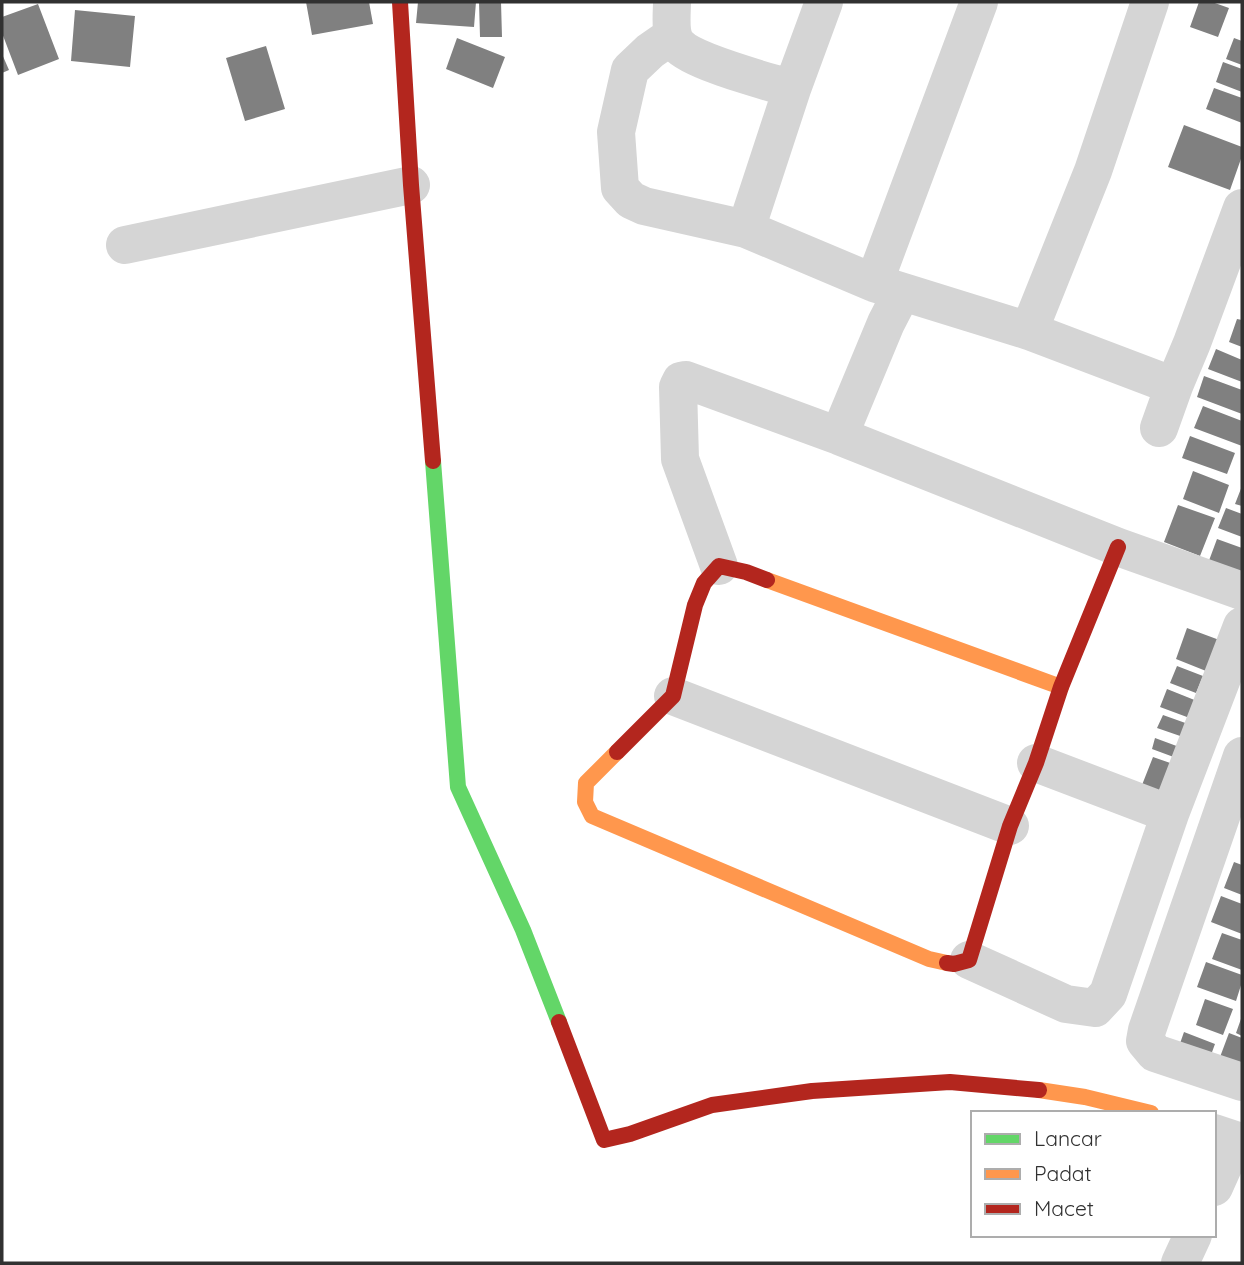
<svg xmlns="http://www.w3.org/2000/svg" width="1244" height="1265" font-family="Quicksand,sans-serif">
<rect width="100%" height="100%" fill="#fff"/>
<path fill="#808080" d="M 306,2 L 369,2 L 373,24 L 312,35 Z
M 418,2 L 476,2 L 474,27 L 416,23 Z
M 479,2 L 501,2 L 502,37 L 480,37 Z
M 1199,2 L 1212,2 L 1229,8 L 1218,37 L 1190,27 Z
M 38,4 L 59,59 L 18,75 L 2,33 L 2,17 Z
M 75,10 L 135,16 L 130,67 L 71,61 Z
M 457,38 L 505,57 L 493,88 L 446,69 Z
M 1234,38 L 1242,41 L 1242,65 L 1226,59 Z
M 266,46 L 285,109 L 245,121 L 226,58 Z
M 2,54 L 9,70 L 2,73 Z
M 1223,62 L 1242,69 L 1242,92 L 1216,82 Z
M 1214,88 L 1242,98 L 1242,123 L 1206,109 Z
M 1184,125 L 1242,147 L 1242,156 L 1230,190 L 1168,167 Z
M 1237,319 L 1242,320 L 1242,347 L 1229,342 Z
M 1216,349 L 1242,360 L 1242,382 L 1208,369 Z
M 1204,376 L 1242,390 L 1242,414 L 1197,397 Z
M 1203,406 L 1242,421 L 1242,446 L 1194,428 Z
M 1190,436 L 1235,453 L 1227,474 L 1182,458 Z
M 1193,471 L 1229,485 L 1219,513 L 1183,499 Z
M 1242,486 L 1242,506 L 1235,504 Z
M 1178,505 L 1215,518 L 1200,556 L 1164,542 Z
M 1226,508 L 1242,514 L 1242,537 L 1218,528 Z
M 1217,539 L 1242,548 L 1242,588 L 1204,574 Z
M 1187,628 L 1222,641 L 1211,673 L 1176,659 Z
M 1177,666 L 1203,676 L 1196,693 L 1170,683 Z
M 1167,689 L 1202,703 L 1195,720 L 1160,707 Z
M 1163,715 L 1191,725 L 1186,738 L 1157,728 Z
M 1155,738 L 1182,748 L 1179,759 L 1152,749 Z
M 1153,757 L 1176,765 L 1166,794 L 1142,785 Z
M 1234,862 L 1242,865 L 1242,895 L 1224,888 Z
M 1221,896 L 1242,904 L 1242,934 L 1211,922 Z
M 1222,933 L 1242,940 L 1242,970 L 1212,959 Z
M 1206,962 L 1242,975 L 1242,982 L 1236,1001 L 1197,987 Z
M 1205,999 L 1233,1009 L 1223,1035 L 1196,1025 Z
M 1242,1016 L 1242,1036 L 1236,1033 Z
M 1184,1032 L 1215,1044 L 1208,1063 L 1177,1052 Z
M 1229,1033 L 1242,1038 L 1242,1074 L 1217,1065 Z"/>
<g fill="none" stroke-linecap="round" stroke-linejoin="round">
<path stroke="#d5d5d5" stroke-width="38" d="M 672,2 C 672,14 669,35 678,45 C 693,62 767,81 792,89
M 673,35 L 650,51 L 630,70 L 616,132 L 620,188 L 631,200 L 644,206 L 746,229 L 874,283 L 1029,331 L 1174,386
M 746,229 L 792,89 L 824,2
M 125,245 L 411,185
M 874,283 L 979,2
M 1029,331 L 1093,171 L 1150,2
M 1159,428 L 1174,386 L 1192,343 L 1242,208
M 839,436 L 886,323 L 902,292
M 719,566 L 680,459 L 678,387 L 681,381 L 686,380 L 839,436 L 1118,547 L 1242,591
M 673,696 L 1010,826
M 1242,756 L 1147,1030 L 1145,1041 L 1155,1053 L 1242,1082
M 1036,763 L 1170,814
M 969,960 L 1066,1004 L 1095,1008 L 1108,994 L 1170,814 L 1242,626
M 1214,1133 L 1235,1140 L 1214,1187
M 1180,1263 L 1193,1235"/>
<path stroke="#63d668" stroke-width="16" d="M 433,461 L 458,787 L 523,930 L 559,1022"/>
<path stroke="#ff974d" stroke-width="16" d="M 767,580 L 1061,687
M 617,752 L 586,783 L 585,802 L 592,816 L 929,959 L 947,963
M 1039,1090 L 1085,1097 L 1151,1113"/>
<path stroke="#b3261e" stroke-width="16" d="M 400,2 L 411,185 L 433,461
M 617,752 L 673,696 L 695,605 L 704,583 L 719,566 L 746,572 L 767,580
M 947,963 L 954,964 L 969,960 L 1010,826 L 1036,763 L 1061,687 L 1118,547
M 559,1022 L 604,1140 L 630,1134 L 712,1105 L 812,1091 L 950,1082 L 1039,1090"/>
</g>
<rect width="1244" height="1265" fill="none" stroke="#313131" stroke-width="7"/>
<rect x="971" y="1111" width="245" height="126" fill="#ffffff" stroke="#adadad" stroke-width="2"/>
<rect x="985" y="1134" width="35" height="10" fill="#63d668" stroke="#adadad" stroke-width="2"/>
<text x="1034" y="1146" font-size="21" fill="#313131">Lancar</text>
<rect x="985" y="1169" width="35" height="10" fill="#ff974d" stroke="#adadad" stroke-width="2"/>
<text x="1034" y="1181" font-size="21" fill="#313131">Padat</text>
<rect x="985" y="1204" width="35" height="10" fill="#b3261e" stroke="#adadad" stroke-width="2"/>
<text x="1034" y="1216" font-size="21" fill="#313131">Macet</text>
</svg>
